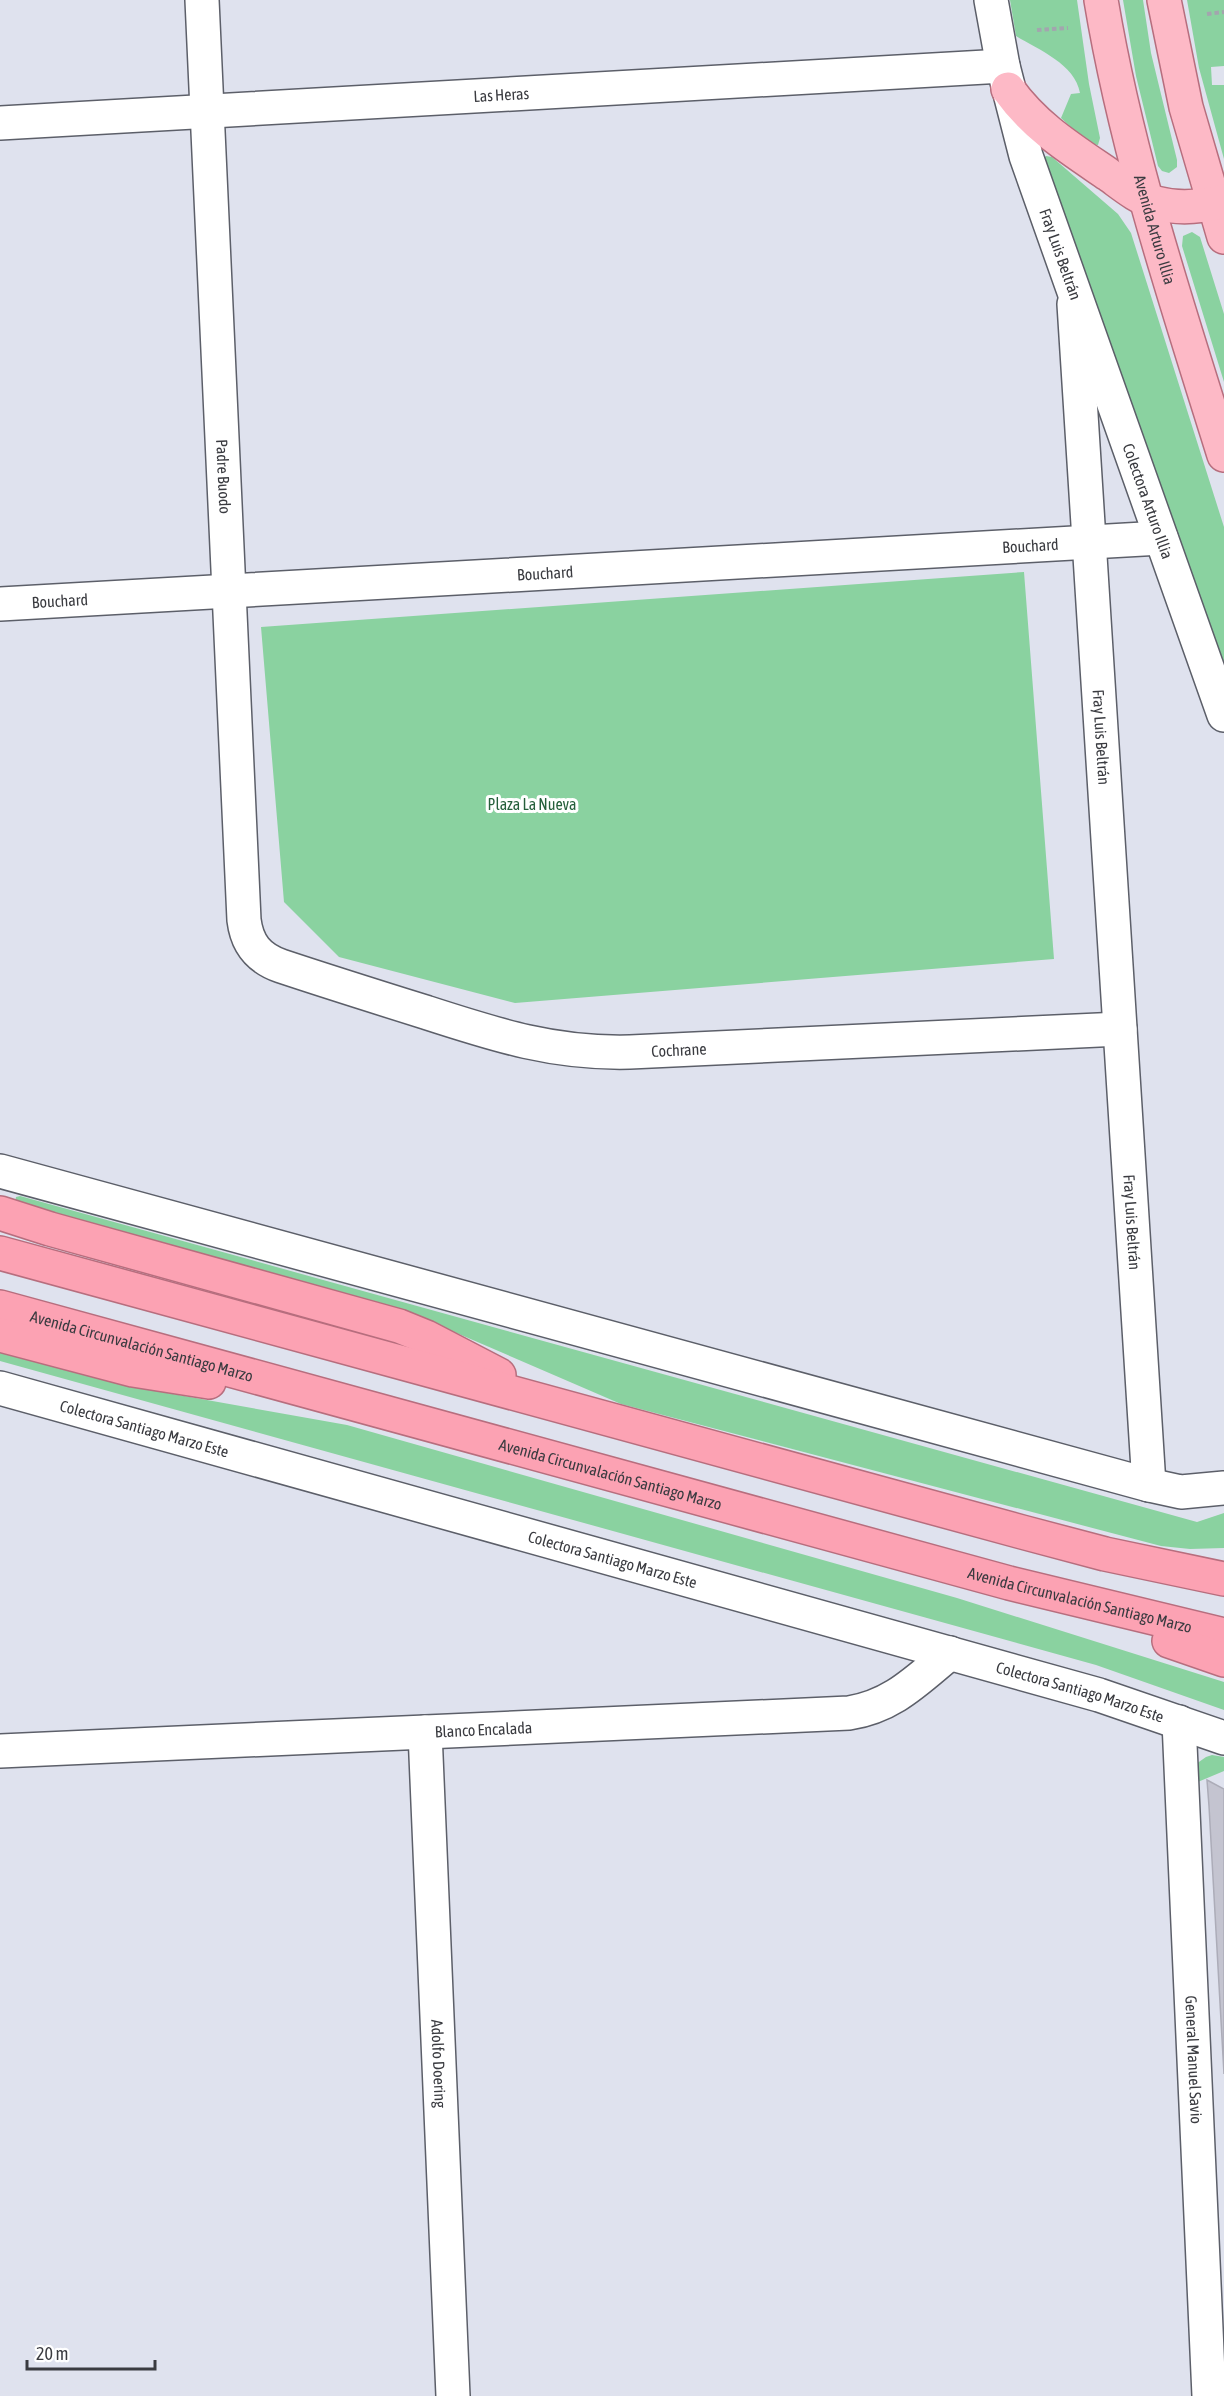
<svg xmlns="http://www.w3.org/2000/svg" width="1224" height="2396" font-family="'Asap Condensed',sans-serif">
<rect width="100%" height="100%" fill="#dfe2ee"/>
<path fill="#8ad2a0" d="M 1010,0 L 1077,0 L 1089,84 L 1100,138 L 1098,145 L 1089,144 L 1061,118 L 1071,94 L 1080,93 C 1075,64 1039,50 1016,36 Z
M 1123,0 L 1143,0 L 1151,53 L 1177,160 L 1177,167 L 1169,173 L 1162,171 L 1158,166 L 1136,76 Z
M 1187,0 L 1224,0 L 1224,66 L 1211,67 L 1212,85 L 1224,85 L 1224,159 L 1199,68 Z
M 1046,156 L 1052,157 L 1118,214 L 1131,233 L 1224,527 L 1224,669 L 1044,158 Z
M 1192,232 L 1200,237 L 1224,314 L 1224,382 L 1182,246 L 1183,236 Z
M 1024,572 L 1054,959 L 515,1003 L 339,957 L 284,902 L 261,627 Z
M 20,1196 L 1197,1522 L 1224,1513 L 1224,1548 L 1190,1549 L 1161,1546 L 621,1404 L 438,1325 L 15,1202 L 16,1197 Z
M 0,1351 L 145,1389 L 347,1425 L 957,1598 L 1224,1682 L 1224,1710 L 1096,1665 L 0,1361 Z
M 1212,1755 L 1224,1757 L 1224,1771 L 1193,1784 L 1196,1764 L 1206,1757 Z"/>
<path fill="#c4c4d0" stroke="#acacb8" stroke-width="1.5" d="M 1207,1780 L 1224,1789 L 1224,2074 L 1209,1806 Z"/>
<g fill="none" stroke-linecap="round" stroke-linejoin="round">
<defs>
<g id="minor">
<path id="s1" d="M 202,0 L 244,920 C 247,944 258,958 281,966 C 329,982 377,997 425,1012 C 496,1035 554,1054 630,1052 L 1120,1029"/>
<path id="s2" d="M 0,123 L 1003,66"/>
<path id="s3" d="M 1074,304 L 1149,1485"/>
<path id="s4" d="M 0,604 L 1161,538"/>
<path id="s5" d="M 1179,1722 L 1209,2396"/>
<path id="s6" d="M 425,1732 L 453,2396"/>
</g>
<g id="tertiary">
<path id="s7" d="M 991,0 L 1003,66 L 1026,156 L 1224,715"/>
<path d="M 0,1171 L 1149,1485 L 1181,1492 L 1224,1488"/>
<path id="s8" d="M 0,1388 L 1099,1695 L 1224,1738"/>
<path id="s9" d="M 0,1751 L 849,1713 C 893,1706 917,1680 950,1653"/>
</g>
<g id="primary">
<path id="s10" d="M 1101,0 C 1127,156 1177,304 1224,455"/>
<path d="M 1164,0 L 1186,107 L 1224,237"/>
<path d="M 1008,89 C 1035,127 1071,149 1109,175 C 1123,185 1138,198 1156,203 C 1178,209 1202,207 1224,201"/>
</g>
<g id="trunk">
<path d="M 0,1213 L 50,1229 L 399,1326 L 426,1337 L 499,1375"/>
<path d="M 0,1253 L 1022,1532 L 1105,1554 L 1224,1579"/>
<path id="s11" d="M 0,1307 L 1009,1583 L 1224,1635"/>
<path d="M 0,1335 L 133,1370 L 209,1382"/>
<path d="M 1169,1641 L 1224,1660"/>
</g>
</defs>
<use href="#minor" stroke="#5c5f69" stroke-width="36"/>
<use href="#tertiary" stroke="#5c5f69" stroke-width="36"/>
<use href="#primary" stroke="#b76e7e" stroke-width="36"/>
<use href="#trunk" stroke="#b76e7e" stroke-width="36"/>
<path stroke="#a3a5ae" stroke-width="4" stroke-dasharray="4.5 3" stroke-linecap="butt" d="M 1207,14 L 1224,12
M 1037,30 L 1068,28"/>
<use href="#minor" stroke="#fff" stroke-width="33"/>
<use href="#tertiary" stroke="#fff" stroke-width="33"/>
<use href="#primary" stroke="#fdb9c6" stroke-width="33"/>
<use href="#trunk" stroke="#fca2b3" stroke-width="33"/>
</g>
<g text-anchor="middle" stroke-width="6" stroke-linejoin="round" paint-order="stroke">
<g font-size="16" fill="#3a3b40" stroke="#fff">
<text dy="6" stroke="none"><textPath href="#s2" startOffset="502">Las Heras</textPath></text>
<text dy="6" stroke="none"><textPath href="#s10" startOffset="236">Avenida Arturo Illia</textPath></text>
<text dy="6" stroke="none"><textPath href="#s7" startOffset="264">Fray Luis Beltrán</textPath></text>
<text dy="6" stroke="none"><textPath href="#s1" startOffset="477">Padre Buodo</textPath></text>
<text dy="6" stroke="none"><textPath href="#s7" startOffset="526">Colectora Arturo Illia</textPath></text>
<text dy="6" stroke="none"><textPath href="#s4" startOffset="1032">Bouchard</textPath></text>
<text dy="6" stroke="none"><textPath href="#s4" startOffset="546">Bouchard</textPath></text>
<text dy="6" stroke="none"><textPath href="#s4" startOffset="60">Bouchard</textPath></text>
<text dy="6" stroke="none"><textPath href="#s3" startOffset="434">Fray Luis Beltrán</textPath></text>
<text dy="6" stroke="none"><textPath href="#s1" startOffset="1394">Cochrane</textPath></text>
<text dy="6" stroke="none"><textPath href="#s3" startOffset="920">Fray Luis Beltrán</textPath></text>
<text dy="6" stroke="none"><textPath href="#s11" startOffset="147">Avenida Circunvalación Santiago Marzo</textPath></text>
<text dy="6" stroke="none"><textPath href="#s8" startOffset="150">Colectora Santiago Marzo Este</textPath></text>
<text dy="6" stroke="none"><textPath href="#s11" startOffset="633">Avenida Circunvalación Santiago Marzo</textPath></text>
<text dy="6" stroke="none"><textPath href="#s8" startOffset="636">Colectora Santiago Marzo Este</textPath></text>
<text dy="6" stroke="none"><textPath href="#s11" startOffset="1119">Avenida Circunvalación Santiago Marzo</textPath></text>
<text dy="6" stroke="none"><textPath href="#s8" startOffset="1122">Colectora Santiago Marzo Este</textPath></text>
<text dy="6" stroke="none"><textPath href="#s9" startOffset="484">Blanco Encalada</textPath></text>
<text dy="6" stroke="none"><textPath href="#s5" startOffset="338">General Manuel Savio</textPath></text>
<text dy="6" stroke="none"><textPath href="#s6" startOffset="332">Adolfo Doering</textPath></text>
</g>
<g font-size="16" fill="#26603c" stroke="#fff">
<text x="532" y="810">Plaza La Nueva</text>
</g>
</g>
<path d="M27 2360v9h128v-9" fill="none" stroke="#3a3b40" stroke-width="3"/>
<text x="36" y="2360" font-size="18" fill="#3a3b40" stroke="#ffffff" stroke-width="4.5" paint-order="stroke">20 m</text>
</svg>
